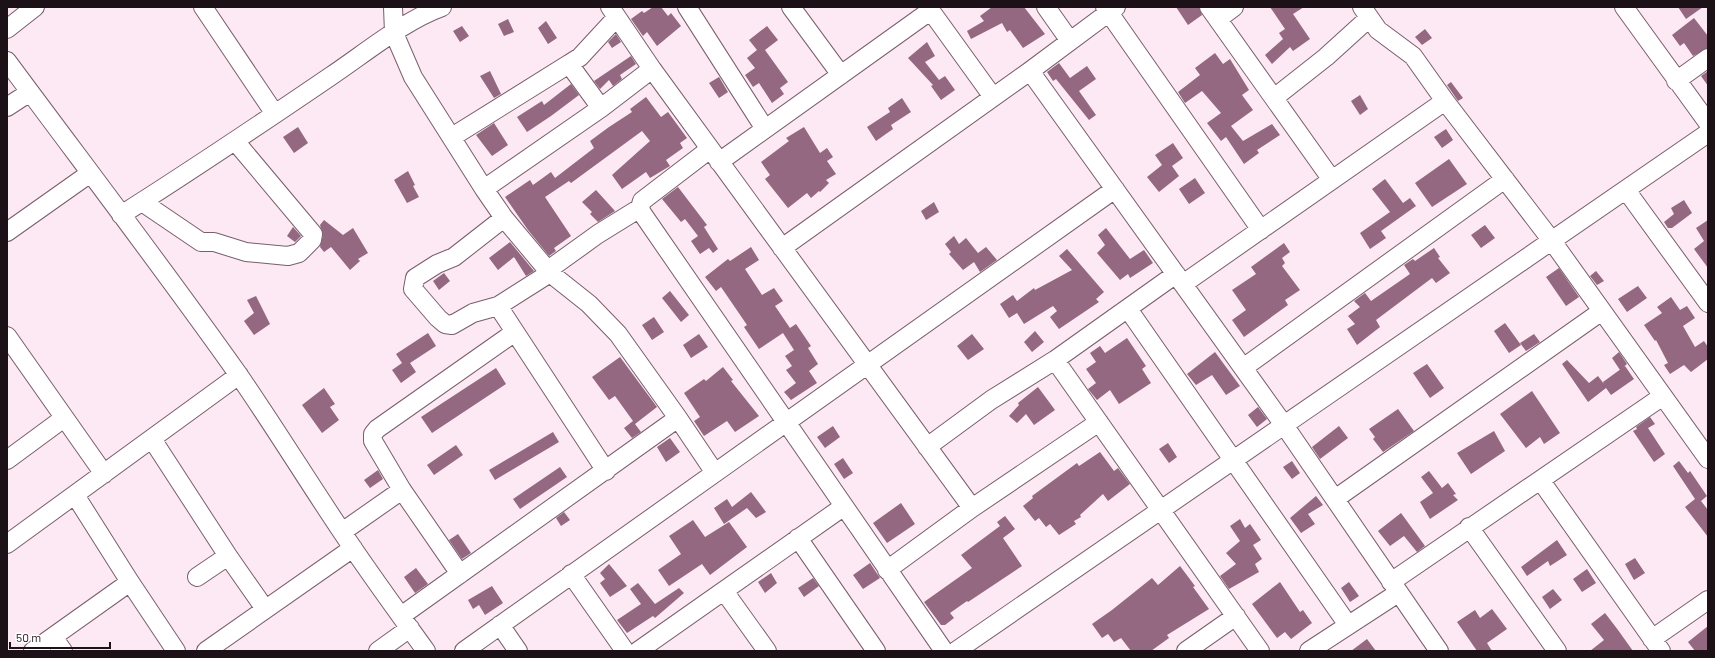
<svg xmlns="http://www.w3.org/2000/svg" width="1715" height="658" font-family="Barlow,sans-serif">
<rect width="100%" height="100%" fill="#fce9f3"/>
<path fill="#936880" d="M 653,7 L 661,7 L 668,16 L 671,13 L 681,26 L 657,46 L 647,32 L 643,36 L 631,19 L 642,11 L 644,13 Z
M 992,7 L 1024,7 L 1045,34 L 1023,48 L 1010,30 L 1007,32 L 1002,23 L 971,39 L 967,31 L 984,21 L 980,16 Z
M 1176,7 L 1199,7 L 1202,15 L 1188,25 Z
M 1270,7 L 1304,7 L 1293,14 L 1310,39 L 1293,51 L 1290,47 L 1272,64 L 1265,55 L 1283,39 L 1279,33 L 1285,29 Z
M 1678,7 L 1703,7 L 1686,19 Z
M 1694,18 L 1708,36 L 1708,48 L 1693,56 L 1684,43 L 1680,46 L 1672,35 Z
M 508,19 L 514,32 L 504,36 L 498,24 Z
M 546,21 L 557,38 L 548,44 L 538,28 Z
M 462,26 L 469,36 L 460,42 L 453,31 Z
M 767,26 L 778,40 L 765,50 L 788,82 L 780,88 L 784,94 L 772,103 L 759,83 L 753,87 L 745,75 L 755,68 L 747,58 L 757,50 L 749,40 Z
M 1425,29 L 1432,38 L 1422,45 L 1415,37 Z
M 616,34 L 621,42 L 612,48 L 608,42 Z
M 927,42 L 935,56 L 925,62 L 939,80 L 945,76 L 955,90 L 941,100 L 931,86 L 933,85 L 908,58 Z
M 1215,53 L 1223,64 L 1230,59 L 1249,90 L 1242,95 L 1253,110 L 1231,126 L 1243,141 L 1272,124 L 1280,135 L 1257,150 L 1259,153 L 1244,164 L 1226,137 L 1221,141 L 1207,123 L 1221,113 L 1202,91 L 1185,103 L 1178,92 L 1200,75 L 1195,68 Z
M 631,56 L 636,64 L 620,75 L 622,79 L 613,86 L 609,80 L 600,89 L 594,81 Z
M 1059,63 L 1070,78 L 1087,66 L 1096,79 L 1079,91 L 1096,115 L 1089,120 L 1056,79 L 1053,81 L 1047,72 Z
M 490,71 L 501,94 L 494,98 L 480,76 Z
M 1708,71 L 1708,86 L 1701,76 Z
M 719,77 L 728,92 L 719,98 L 709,83 Z
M 1451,82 L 1463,98 L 1458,101 L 1447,85 Z
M 571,84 L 579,95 L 551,116 L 527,132 L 517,117 L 542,101 L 544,105 Z
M 1360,95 L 1368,109 L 1360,115 L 1351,101 Z
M 646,97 L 661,117 L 668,112 L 687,138 L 680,143 L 683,148 L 666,160 L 670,166 L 650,178 L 646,172 L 622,189 L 612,175 L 650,141 L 642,131 L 571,183 L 569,181 L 545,197 L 571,236 L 554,248 L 556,251 L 549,256 L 528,230 L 505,197 L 530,180 L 533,185 L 551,172 L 555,178 L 594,148 L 590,141 L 609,127 L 632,112 L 630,109 Z
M 902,98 L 911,112 L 891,125 L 893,129 L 876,141 L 867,127 L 890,112 L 888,108 Z
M 494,123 L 508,145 L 492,156 L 476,135 Z
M 298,127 L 308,143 L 294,153 L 283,137 Z
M 804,127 L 820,153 L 827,148 L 833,157 L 827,161 L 836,174 L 826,180 L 829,183 L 820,192 L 819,191 L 811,198 L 807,193 L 788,208 L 765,179 L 770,175 L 761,162 L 789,141 L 786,138 Z
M 1446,129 L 1453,140 L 1442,148 L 1434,137 Z
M 1173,143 L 1183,158 L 1172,166 L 1179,176 L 1159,192 L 1147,177 L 1162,165 L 1155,155 Z
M 1449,159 L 1467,184 L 1432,207 L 1415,183 Z
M 408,171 L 415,185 L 413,186 L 419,197 L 407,203 L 394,180 Z
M 1195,178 L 1205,193 L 1189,204 L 1179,189 Z
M 1385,179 L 1403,203 L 1410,198 L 1416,206 L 1381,231 L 1386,238 L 1370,249 L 1360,233 L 1390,212 L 1372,189 Z
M 678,187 L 707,225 L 704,227 L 718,249 L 713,253 L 709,248 L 700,254 L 691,241 L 698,236 L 685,219 L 681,222 L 662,199 Z
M 596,190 L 615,211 L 598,222 L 590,214 L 592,212 L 582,202 Z
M 1684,200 L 1692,213 L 1672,228 L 1668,228 L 1664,222 L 1674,214 L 1671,208 Z
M 934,202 L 939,212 L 926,220 L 921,211 Z
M 324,220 L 343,235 L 353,228 L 368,253 L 358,259 L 360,261 L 350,270 L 331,247 L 324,252 L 320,247 L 323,235 L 320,225 Z
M 1708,220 L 1708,268 L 1694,249 L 1704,241 L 1696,228 Z
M 1485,225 L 1495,238 L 1481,248 L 1471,235 Z
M 293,227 L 301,236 L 295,242 L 287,236 Z
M 1106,228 L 1130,259 L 1144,250 L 1153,263 L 1130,278 L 1128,274 L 1120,280 L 1097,253 L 1105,245 L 1098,235 Z
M 954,236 L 959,244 L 966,238 L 978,253 L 986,247 L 997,260 L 980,272 L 974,262 L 963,270 L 949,254 L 951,252 L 945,244 Z
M 510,242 L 534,271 L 526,276 L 514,257 L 498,270 L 489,258 Z
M 1284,243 L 1290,252 L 1282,258 L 1285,263 L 1282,266 L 1300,290 L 1285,300 L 1288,305 L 1244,337 L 1232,320 L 1246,310 L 1232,290 L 1256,274 L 1251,267 Z
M 751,247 L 759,260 L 745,269 L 762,295 L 774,288 L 783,301 L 775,306 L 790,328 L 796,324 L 811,346 L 808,348 L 818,364 L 809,371 L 817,383 L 791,400 L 784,392 L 796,383 L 786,370 L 792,366 L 785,356 L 794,350 L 783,333 L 759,349 L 744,327 L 747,325 L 721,287 L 716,291 L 705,277 L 728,259 L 730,261 Z
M 1434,248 L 1440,257 L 1438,258 L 1450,273 L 1436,283 L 1432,278 L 1376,320 L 1380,327 L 1357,345 L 1347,329 L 1355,324 L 1348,316 L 1360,307 L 1354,301 L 1365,293 L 1371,301 L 1410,274 L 1404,265 L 1413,259 L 1415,261 Z
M 1067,249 L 1104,292 L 1096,299 L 1099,302 L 1059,329 L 1050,317 L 1057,311 L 1053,306 L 1024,324 L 1017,313 L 1009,318 L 1000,304 L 1013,295 L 1017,301 L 1034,288 L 1035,290 L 1072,270 L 1059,256 Z
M 1559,268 L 1579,297 L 1566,306 L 1546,277 Z
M 1596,271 L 1604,281 L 1597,285 L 1590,276 Z
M 444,273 L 450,281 L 439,290 L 433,281 Z
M 1638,286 L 1647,298 L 1627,312 L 1618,299 Z
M 670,291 L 689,315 L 681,322 L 662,298 Z
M 256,296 L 270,324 L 254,335 L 244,321 L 254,313 L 247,300 Z
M 1671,297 L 1680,310 L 1687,306 L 1695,318 L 1683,326 L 1695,347 L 1704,341 L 1708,347 L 1708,359 L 1691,372 L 1684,365 L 1670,374 L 1664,365 L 1668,363 L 1656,340 L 1655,341 L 1644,325 L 1662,313 L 1657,307 Z
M 654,317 L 664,332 L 652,340 L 642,325 Z
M 1505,323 L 1521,345 L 1509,353 L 1494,331 Z
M 1035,331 L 1044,342 L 1032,352 L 1024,342 Z
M 428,333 L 436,346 L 410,363 L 416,372 L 401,383 L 392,370 L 402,363 L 396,354 Z
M 699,334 L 708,347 L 691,358 L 683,345 Z
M 972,334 L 984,349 L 968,360 L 957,346 Z
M 1534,334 L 1540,342 L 1526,351 L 1520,343 Z
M 1127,338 L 1146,366 L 1142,369 L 1151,383 L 1119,404 L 1110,390 L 1097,400 L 1088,389 L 1096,383 L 1086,369 L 1096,362 L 1090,353 L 1100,346 L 1105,353 Z
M 1215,352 L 1240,386 L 1226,395 L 1212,375 L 1196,385 L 1187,374 Z
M 1619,352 L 1627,364 L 1620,370 L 1612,358 Z
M 620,357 L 657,407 L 635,424 L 641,432 L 632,438 L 624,428 L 633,421 L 615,396 L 609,400 L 592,377 Z
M 1567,360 L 1589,383 L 1598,376 L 1604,384 L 1603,382 L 1625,366 L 1634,379 L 1611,395 L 1606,388 L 1588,402 L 1562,364 Z
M 1427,364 L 1444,388 L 1430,398 L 1413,373 Z
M 723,367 L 733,380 L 731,381 L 759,416 L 735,432 L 727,421 L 704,436 L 694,421 L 700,417 L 684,393 L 704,379 L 706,381 Z
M 496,368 L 506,384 L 432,433 L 421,417 Z
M 1038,387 L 1055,410 L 1034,425 L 1026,414 L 1017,423 L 1009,416 L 1019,405 L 1018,403 Z
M 324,388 L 335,404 L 330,407 L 339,420 L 322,433 L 302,405 Z
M 1532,391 L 1560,433 L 1544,444 L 1540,437 L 1526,448 L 1500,414 Z
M 1258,407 L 1267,419 L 1257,427 L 1248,415 Z
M 1398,409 L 1414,431 L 1383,452 L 1373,439 L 1375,437 L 1369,429 Z
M 1650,417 L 1655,424 L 1648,428 L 1665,454 L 1654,462 L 1633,431 L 1637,429 L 1636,427 Z
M 833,426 L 840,437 L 825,448 L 817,437 Z
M 1339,426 L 1348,438 L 1320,459 L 1312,447 Z
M 1494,431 L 1505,451 L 1471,474 L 1457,453 Z
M 553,432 L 559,442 L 495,480 L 489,470 Z
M 670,438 L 680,452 L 666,462 L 657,447 Z
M 1168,443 L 1177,457 L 1169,463 L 1159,449 Z
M 456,445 L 463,455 L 434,475 L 427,465 Z
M 1100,452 L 1114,471 L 1118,468 L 1130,484 L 1108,501 L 1103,494 L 1080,515 L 1081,517 L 1074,521 L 1076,524 L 1059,535 L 1050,524 L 1046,527 L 1039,518 L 1035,521 L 1023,506 L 1033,498 L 1032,496 L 1077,463 L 1079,466 Z
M 843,458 L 853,473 L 844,479 L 834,464 Z
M 1292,461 L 1300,473 L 1292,479 L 1283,467 Z
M 1679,461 L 1688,473 L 1690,471 L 1707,496 L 1701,501 L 1708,510 L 1708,537 L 1685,507 L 1695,499 L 1673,466 Z
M 560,467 L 567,477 L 520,509 L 513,499 Z
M 378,470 L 383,479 L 370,488 L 364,480 Z
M 1429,471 L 1442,488 L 1448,483 L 1456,494 L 1453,495 L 1458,500 L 1430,519 L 1420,502 L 1433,493 L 1421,477 Z
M 751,492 L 766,512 L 756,518 L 747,508 L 724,524 L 714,508 L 727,499 L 732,507 Z
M 1316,496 L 1323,505 L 1308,514 L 1315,524 L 1301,533 L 1290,518 Z
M 901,503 L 915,524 L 887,543 L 873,523 Z
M 564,512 L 570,520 L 561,526 L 556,518 Z
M 1401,513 L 1425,546 L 1417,552 L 1404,536 L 1390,546 L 1378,531 Z
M 1005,516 L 1015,529 L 1003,538 L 1022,566 L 968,602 L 967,601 L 950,613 L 954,618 L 945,625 L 941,625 L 924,602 L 972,568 L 961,555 L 1000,526 L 997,522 Z
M 1240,519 L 1245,528 L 1250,524 L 1261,540 L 1253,545 L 1262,559 L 1255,564 L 1259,572 L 1229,589 L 1220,576 L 1236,564 L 1226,553 L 1240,541 L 1230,526 Z
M 693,520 L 705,537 L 729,522 L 747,547 L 710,575 L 702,564 L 669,586 L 658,570 L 681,554 L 669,536 Z
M 458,534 L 471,553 L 462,559 L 449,540 Z
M 1557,540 L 1567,555 L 1550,566 L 1548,561 L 1527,576 L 1521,567 Z
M 1635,558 L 1645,573 L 1634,580 L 1625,564 Z
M 870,563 L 880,578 L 863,589 L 853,575 Z
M 609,564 L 627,586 L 610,597 L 600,583 L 605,579 L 600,573 Z
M 1180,566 L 1195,586 L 1193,587 L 1209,609 L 1167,635 L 1169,638 L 1151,651 L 1131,651 L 1121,638 L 1114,642 L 1108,634 L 1102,638 L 1092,624 L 1112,610 L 1152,578 L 1158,585 Z
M 416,568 L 428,584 L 415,593 L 404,577 Z
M 1587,569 L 1596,583 L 1582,592 L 1573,579 Z
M 771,573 L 777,583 L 765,593 L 758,582 Z
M 813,578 L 819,586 L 804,597 L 798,588 Z
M 1280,582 L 1300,612 L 1303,610 L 1312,623 L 1291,639 L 1285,632 L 1277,638 L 1252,604 Z
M 1349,582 L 1359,596 L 1350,602 L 1341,588 Z
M 638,583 L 655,604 L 679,588 L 684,593 L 655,618 L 653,616 L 627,633 L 617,620 L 641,604 L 630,589 Z
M 492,586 L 503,603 L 485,615 L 479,605 L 473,609 L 468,600 Z
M 1553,589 L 1562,600 L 1550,609 L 1542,597 Z
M 1492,609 L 1507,629 L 1487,643 L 1492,651 L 1477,651 L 1457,622 L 1475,610 L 1480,618 Z
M 1605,613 L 1618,630 L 1633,651 L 1590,651 L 1604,640 L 1591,624 Z
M 1708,626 L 1708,651 L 1695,651 L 1688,642 Z
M 1367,639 L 1376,651 L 1351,651 Z"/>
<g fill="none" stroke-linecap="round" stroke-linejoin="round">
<defs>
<path id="minor" d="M 203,7 L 275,114
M 393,7 L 394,33 L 413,77 L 484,189 L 504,218 L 550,273 L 589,304 L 618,334 L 678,418 L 715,473
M 610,7 L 652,69 L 972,508
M 687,7 L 765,129
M 791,7 L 841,75
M 928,7 L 993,97
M 1046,7 L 1070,41
M 1105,7 L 1261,230
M 1209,7 L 1332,180
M 1362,7 L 1378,30 L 1413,56 L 1445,101 L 1552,241 L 1708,459
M 1624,7 L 1708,123
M 1218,19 L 1234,7
M 7,29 L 35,7
M 7,61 C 84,165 163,268 238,374 C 274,426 307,480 342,532 C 369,573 398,612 426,651
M 569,64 L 580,57 L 616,18
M 1030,71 L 1284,425 L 1439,651
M 1676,81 L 1708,58
M 1274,98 L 1326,57 L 1369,18
M 7,107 L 30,92
M 452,137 L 569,64 L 601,108
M 710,149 L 642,201 L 640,208 L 642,213 L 944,651
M 719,162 L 930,11
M 484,189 L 601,108 L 652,69
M 1626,190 L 1708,303
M 142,202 L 201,242 L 214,242 L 246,252 L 288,256 L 299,253 L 312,240 L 313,234 L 235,141
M 121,215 C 192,170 262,123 331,76 C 364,54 405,20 442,7
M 504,218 L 454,257 L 437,264 L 415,278 L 413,289 L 438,318 L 445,324 L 452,325 L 473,313 L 498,306 L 550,273
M 7,232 L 89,174
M 782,248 L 1030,71 L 1116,7
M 548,270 L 598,234 L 640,208
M 1183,284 L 1445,101
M 498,306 L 606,471
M 1128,309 L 1348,625
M 7,336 L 104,474
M 1055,360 L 1260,651
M 1243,368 L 1505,179
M 152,439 L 228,556 L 265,609
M 927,447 L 991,400 L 1055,360 L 1176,274
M 7,460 L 64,418
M 1541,481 L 1661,651
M 75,495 L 130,582 L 176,651
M 1335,499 L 1602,311
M 1469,527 L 1557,651
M 342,532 L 402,490
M 798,538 L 876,651
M 7,544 L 239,375
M 887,570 L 972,508 L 1099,422
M 460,574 L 402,490 L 373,441 L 373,434 L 377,429 L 515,332
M 571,574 L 625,651
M 197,577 L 228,556
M 1391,582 L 1663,396
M 724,591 L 767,651
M 401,616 L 678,418
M 500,625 L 518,651
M 53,637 L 63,651
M 1652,639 L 1708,600
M 33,651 L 130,582
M 206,651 L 353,548
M 378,651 L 410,628
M 464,651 L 1115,189
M 638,651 L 843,507
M 956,651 L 1708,133
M 1186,651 L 1236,616
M 1309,651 L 1398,593"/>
</defs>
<use href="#minor" stroke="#795e6d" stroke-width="20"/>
<use href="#minor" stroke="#fff" stroke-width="18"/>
</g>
<rect width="1715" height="658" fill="none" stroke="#1b1117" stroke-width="16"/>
<path d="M10 642v6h100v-6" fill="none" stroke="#1b1117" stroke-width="2"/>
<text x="16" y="642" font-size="12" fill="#1b1117" stroke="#ffffff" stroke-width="3" paint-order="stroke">50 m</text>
</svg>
